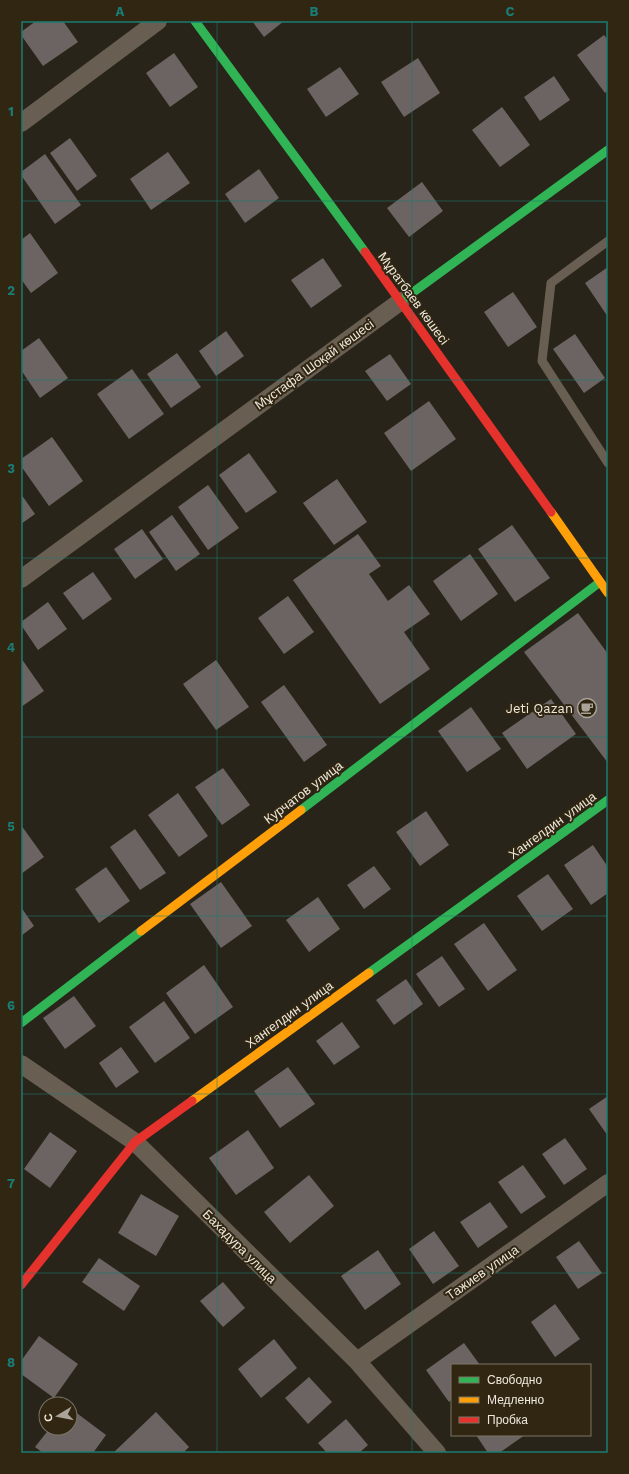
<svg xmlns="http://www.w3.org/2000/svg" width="629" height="1474" font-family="'Work Sans',sans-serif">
<rect width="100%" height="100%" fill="#292419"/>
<path fill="#6b6462" d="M 36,21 L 63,21 L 78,42 L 43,66 L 21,35 L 21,32 Z
M 252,21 L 284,21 L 264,37 Z
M 604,35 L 608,40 L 608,90 L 605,93 L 577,55 Z
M 174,53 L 198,87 L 170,107 L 146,73 Z
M 418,58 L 440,93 L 404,117 L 381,82 Z
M 340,67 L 359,94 L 326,117 L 307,89 Z
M 554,76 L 570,100 L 540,121 L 524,97 Z
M 502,107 L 530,145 L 500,167 L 472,130 Z
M 70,138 L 97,176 L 77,191 L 50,153 Z
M 168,152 L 190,183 L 151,210 L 130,179 Z
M 45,154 L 81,205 L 55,224 L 21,175 L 21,172 Z
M 259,169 L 279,198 L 245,223 L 225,194 Z
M 422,182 L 443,211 L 409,237 L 387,208 Z
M 30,233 L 58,273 L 31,293 L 21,279 L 21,240 Z
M 323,258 L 342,286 L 311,308 L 291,280 Z
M 608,267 L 608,317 L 585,283 Z
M 513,292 L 537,327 L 508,347 L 484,312 Z
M 226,331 L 244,356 L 216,376 L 199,351 Z
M 575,334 L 605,378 L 584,393 L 553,349 Z
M 39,338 L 68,378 L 40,398 L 21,370 L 21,351 Z
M 177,353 L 201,387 L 171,408 L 147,374 Z
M 390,354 L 411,384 L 387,401 L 365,371 Z
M 132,369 L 164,414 L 129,439 L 97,394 Z
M 429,401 L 456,439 L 411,471 L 384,433 Z
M 52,437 L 83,481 L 49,506 L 21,466 L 21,459 Z
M 249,453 L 277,492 L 246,513 L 219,475 Z
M 337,479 L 367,522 L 334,545 L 303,503 Z
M 208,485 L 239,528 L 208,550 L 178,507 Z
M 21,494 L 35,514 L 21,524 Z
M 172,515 L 200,554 L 176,571 L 149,532 Z
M 512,525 L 550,578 L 515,602 L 478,549 Z
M 142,529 L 163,559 L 135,579 L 114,549 Z
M 358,534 L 381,566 L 369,574 L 388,601 L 409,585 L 430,614 L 404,632 L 430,669 L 380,704 L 293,580 Z
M 470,554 L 498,594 L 461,621 L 433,581 Z
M 93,572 L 112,599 L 83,620 L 63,593 Z
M 288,596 L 314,632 L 284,654 L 258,618 Z
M 48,602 L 67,629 L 38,650 L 21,625 L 21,622 Z
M 578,613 L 608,654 L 608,763 L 524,652 Z
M 21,658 L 44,691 L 21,707 Z
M 216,660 L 249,707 L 216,730 L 183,684 Z
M 284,685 L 327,745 L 304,762 L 261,702 Z
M 551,699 L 576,734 L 527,769 L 502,733 Z
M 471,707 L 501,749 L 467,772 L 438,731 Z
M 223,768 L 250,805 L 222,825 L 195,787 Z
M 178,793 L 208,836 L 179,857 L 148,815 Z
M 426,811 L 449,845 L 420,866 L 396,832 Z
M 21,825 L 44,857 L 21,874 Z
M 135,829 L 166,873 L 140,890 L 110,847 Z
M 593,845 L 608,867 L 608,893 L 591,905 L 564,865 Z
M 374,866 L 391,889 L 364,909 L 347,885 Z
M 106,867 L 130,901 L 99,923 L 75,889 Z
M 548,874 L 573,909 L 542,931 L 517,896 Z
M 221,882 L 252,926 L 221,948 L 190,904 Z
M 318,897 L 340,929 L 309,952 L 286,920 Z
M 21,907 L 34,926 L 21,936 Z
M 484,923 L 517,970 L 488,991 L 454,944 Z
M 442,956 L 465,989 L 439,1007 L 416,974 Z
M 204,965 L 233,1007 L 195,1034 L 166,993 Z
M 406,979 L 423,1004 L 394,1025 L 376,1000 Z
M 74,996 L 96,1026 L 65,1049 L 43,1018 Z
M 164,1001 L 190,1038 L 155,1063 L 129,1027 Z
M 342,1022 L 360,1047 L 334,1065 L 316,1041 Z
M 121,1047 L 139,1072 L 116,1088 L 99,1063 Z
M 288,1067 L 315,1104 L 280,1128 L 254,1091 Z
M 608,1096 L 608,1136 L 589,1109 Z
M 248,1130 L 274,1168 L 236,1195 L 209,1158 Z
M 50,1132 L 77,1151 L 50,1188 L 24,1169 Z
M 565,1138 L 587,1169 L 564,1185 L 542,1154 Z
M 523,1165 L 546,1197 L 521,1214 L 498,1182 Z
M 309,1175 L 334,1206 L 290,1243 L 264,1212 Z
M 141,1194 L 179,1216 L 156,1256 L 118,1233 Z
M 490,1202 L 508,1227 L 478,1248 L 460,1222 Z
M 434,1231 L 459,1266 L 433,1284 L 409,1249 Z
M 579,1241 L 602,1273 L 578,1289 L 556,1257 Z
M 378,1250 L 401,1284 L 365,1310 L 341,1276 Z
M 99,1258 L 140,1286 L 124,1311 L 82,1282 Z
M 223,1282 L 245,1308 L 223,1327 L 200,1301 Z
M 555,1304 L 580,1339 L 555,1357 L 531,1322 Z
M 39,1336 L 78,1364 L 54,1398 L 21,1374 L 21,1361 Z
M 274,1339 L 297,1368 L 261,1398 L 238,1369 Z
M 464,1343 L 480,1365 L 452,1365 L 452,1399 L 449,1402 L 426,1370 Z
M 309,1377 L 332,1402 L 308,1424 L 285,1398 Z
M 70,1408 L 106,1435 L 93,1453 L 43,1453 L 35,1447 L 50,1428 L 70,1428 Z
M 156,1412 L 189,1447 L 183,1453 L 113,1453 Z
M 346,1419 L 368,1445 L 359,1453 L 327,1453 L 318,1443 Z
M 476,1435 L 525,1435 L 499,1453 L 488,1453 Z"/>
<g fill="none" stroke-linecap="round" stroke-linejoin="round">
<path stroke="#695e52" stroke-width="9" d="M 608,241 L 551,283 L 542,361 L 608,463"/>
<path stroke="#695e52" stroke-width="18" d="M 21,123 L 158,21
M 21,579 L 401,301
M 21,1064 L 135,1142 L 357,1361 L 437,1453
M 357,1361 L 608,1183"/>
<path stroke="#30b455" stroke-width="9" d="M 195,21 L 365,252
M 401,301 L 608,150
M 301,810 L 600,582
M 369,973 L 608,800
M 21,1023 L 141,931"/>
<path stroke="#ff9f0a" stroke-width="9" d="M 551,512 L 608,593
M 141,931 L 301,810
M 192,1101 L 369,973"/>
<path stroke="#e5322d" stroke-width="9" d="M 365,252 L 551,512
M 21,1285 L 135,1142 L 192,1101"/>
</g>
<path fill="none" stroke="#1a7c74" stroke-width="1" stroke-opacity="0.55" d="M 217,21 L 217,1453M 412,21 L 412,1453M 21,201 L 608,201M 21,380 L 608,380M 21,558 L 608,558M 21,737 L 608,737M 21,916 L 608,916M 21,1094 L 608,1094M 21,1273 L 608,1273"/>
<defs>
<symbol id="cafe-ring" viewBox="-11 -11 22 22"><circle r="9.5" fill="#302612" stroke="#a9a398" stroke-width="1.5"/><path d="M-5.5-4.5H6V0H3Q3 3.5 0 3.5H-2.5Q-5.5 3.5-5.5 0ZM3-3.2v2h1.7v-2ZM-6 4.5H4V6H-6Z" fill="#a9a398"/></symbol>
</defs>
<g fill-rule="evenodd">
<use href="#cafe-ring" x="576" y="697" width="22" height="22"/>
</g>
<g text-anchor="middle" stroke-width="4" stroke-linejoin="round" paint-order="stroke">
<g font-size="13" fill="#eee8dc" stroke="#302612">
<text transform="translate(414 298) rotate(54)" y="5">Мұратбаев көшесі</text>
<text transform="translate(314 364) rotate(-36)" y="5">Мұстафа Шоқай көшесі</text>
<text transform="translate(303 792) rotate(-37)" y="5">Курчатов улица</text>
<text transform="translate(552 825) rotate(-36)" y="5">Хангелдин улица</text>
<text transform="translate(289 1014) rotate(-36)" y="5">Хангелдин улица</text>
<text transform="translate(240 1246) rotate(45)" y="5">Бахадура улица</text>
<text transform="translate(482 1272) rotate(-35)" y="5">Тажиев улица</text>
</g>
<g font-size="13" fill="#eee8dc" stroke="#302612" text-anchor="end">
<text x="573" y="713">Jeti Qazan</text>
</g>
</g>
<rect width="629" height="1474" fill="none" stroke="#302612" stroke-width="44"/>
<rect x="451" y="1364" width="140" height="72" fill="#302612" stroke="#7c7463"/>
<rect x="459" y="1377" width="20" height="6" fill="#30b455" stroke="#7c7463"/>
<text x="487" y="1384" font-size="12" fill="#eee8dc">Свободно</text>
<rect x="459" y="1397" width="20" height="6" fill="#ff9f0a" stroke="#7c7463"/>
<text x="487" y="1404" font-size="12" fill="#eee8dc">Медленно</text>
<rect x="459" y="1417" width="20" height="6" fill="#e5322d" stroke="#7c7463"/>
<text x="487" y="1424" font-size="12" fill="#eee8dc">Пробка</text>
<g transform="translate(58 1416) rotate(260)"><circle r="19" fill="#302612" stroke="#7c7463"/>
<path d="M0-3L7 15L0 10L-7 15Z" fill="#a9a398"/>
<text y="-6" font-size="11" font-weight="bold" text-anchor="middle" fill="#eee8dc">С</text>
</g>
<rect x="22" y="22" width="585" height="1430" fill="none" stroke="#1a7c74" stroke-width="1.5"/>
<g font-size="13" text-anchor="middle" font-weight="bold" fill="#1a7c74">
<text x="120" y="16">A</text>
<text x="314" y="16">B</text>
<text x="510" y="16">C</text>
<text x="11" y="116">1</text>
<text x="11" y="295">2</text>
<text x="11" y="473">3</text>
<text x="11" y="652">4</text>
<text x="11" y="831">5</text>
<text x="11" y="1010">6</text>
<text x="11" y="1188">7</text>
<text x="11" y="1367">8</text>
</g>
</svg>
